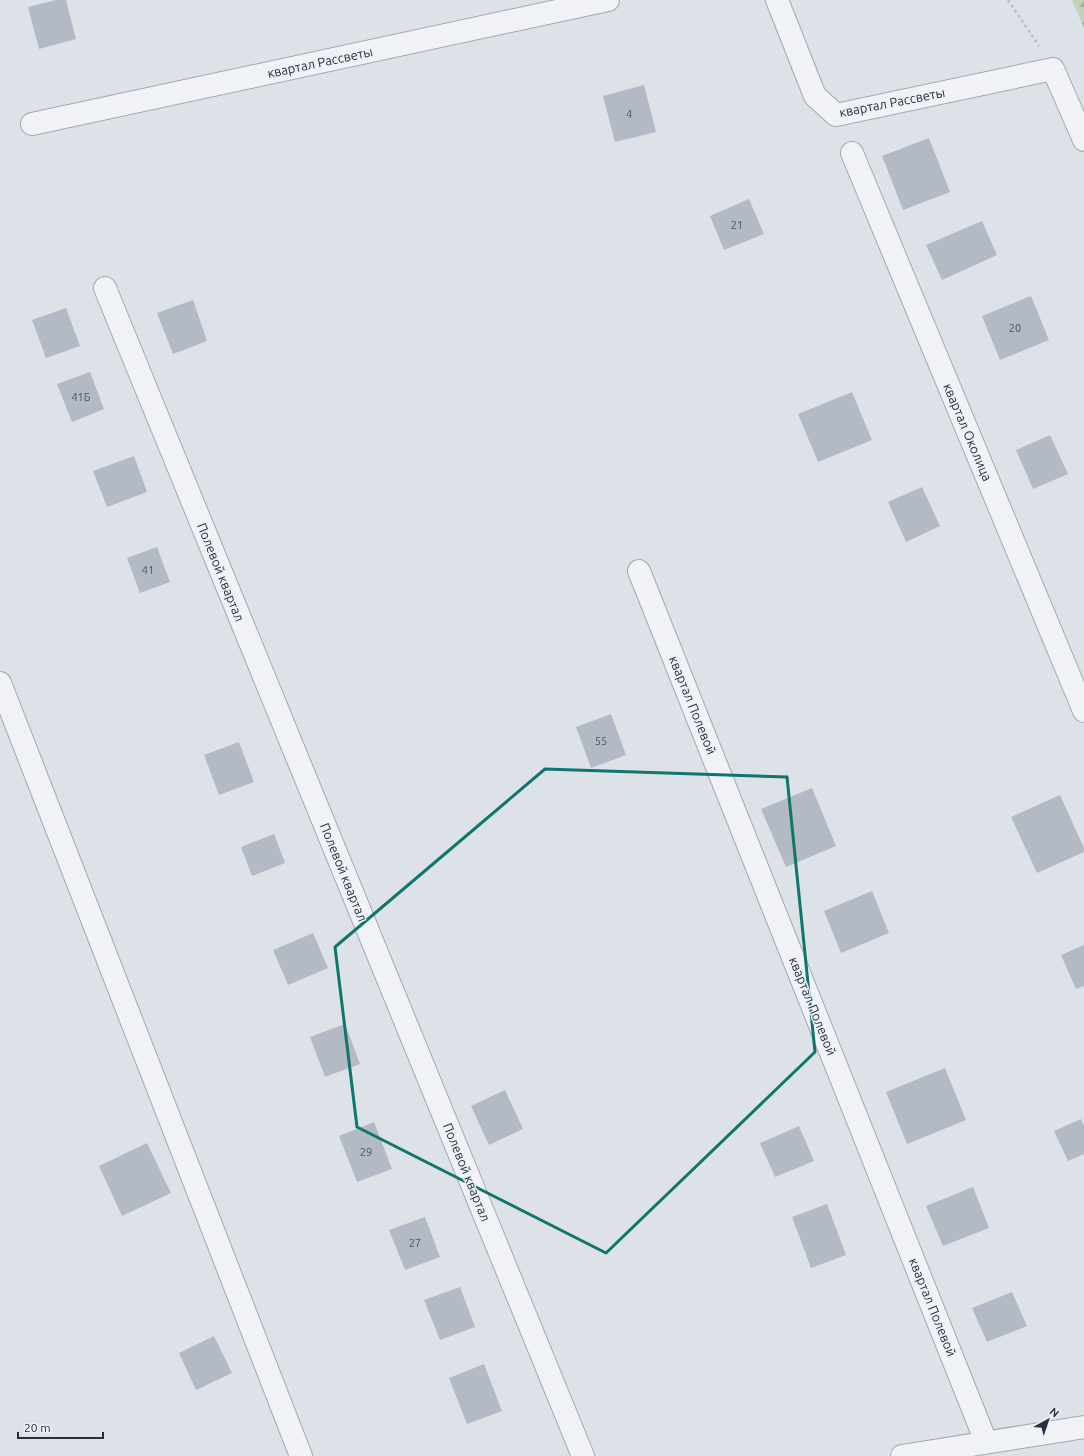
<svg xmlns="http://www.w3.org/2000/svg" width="1084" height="1456" font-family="Ubuntu,sans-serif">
<defs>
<pattern id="forest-firs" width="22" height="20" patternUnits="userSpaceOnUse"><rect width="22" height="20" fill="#c3d2bd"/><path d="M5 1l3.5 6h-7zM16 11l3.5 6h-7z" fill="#a7b5a4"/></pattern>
</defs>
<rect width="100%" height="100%" fill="#dde1e8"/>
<path fill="url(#forest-firs)" d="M 1072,0 L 1084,0 L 1084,28 Z"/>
<path fill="#b4bac5" d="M 56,0 L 66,0 L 76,39 L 39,49 L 28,7 Z
M 644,85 L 656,132 L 615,142 L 603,96 Z
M 929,138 L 950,192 L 903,210 L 882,156 Z
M 749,199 L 764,234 L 724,250 L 710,216 Z
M 982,221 L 997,255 L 942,280 L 926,245 Z
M 1031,296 L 1049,340 L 1000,360 L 982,316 Z
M 193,300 L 207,341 L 173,354 L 157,313 Z
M 66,308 L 80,346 L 46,358 L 32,320 Z
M 90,372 L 104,409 L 72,422 L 57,384 Z
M 852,392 L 872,440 L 818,462 L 798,414 Z
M 1050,435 L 1068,474 L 1033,489 L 1016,450 Z
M 134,456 L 147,492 L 107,507 L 93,471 Z
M 922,487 L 940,526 L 906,542 L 888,502 Z
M 157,547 L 170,582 L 140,593 L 127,558 Z
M 611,714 L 626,755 L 591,768 L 576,727 Z
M 239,742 L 254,782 L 219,795 L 204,755 Z
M 812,788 L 836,846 L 786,867 L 761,809 Z
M 1060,795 L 1084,848 L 1084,852 L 1037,873 L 1011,817 Z
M 274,834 L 285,863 L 252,876 L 241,847 Z
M 872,891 L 889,933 L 841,953 L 824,911 Z
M 313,933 L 328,968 L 288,985 L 273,950 Z
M 1084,945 L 1084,986 L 1076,989 L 1061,955 Z
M 345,1024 L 360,1064 L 325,1077 L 310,1037 Z
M 945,1068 L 966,1120 L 907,1144 L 886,1092 Z
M 505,1090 L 523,1129 L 489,1145 L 471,1106 Z
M 1081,1119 L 1084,1126 L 1084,1154 L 1068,1161 L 1054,1131 Z
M 374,1122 L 392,1169 L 357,1182 L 339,1136 Z
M 799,1126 L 814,1161 L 775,1177 L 760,1143 Z
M 147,1143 L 171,1193 L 122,1216 L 99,1166 Z
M 973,1187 L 989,1228 L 943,1246 L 926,1206 Z
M 827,1204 L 846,1255 L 811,1268 L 792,1217 Z
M 425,1217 L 440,1257 L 405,1270 L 389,1230 Z
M 460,1287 L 475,1327 L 440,1340 L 424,1300 Z
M 1012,1292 L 1027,1326 L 987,1342 L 972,1308 Z
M 214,1336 L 232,1373 L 196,1390 L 179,1353 Z
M 484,1364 L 502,1411 L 467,1424 L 449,1378 Z"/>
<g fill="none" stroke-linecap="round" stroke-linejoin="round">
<defs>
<path id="minor" d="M 777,0 L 815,96 L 836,115 L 1053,69 L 1084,140
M 32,124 L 608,0
M 852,153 L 1084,711
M 105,288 L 583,1456
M 639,571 L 986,1442
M 0,683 L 301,1456
M 902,1456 L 1084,1427"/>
</defs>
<use href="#minor" stroke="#a2a8b2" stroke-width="24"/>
<path stroke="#bbbfc6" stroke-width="2.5" stroke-dasharray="3 3" stroke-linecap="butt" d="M 1008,0 L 1039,46"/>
<use href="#minor" stroke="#f0f2f6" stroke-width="22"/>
</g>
<path fill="none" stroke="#0f766e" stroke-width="3" stroke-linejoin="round" d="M 545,769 L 787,777 L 815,1052 L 606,1253 L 357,1127 L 335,947 Z"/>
<g text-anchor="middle" stroke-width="3" stroke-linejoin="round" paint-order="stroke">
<g font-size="11" fill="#495260">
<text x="629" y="118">4</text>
<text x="737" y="229">21</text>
<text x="1015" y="332">20</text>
<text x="81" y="401">41Б</text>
<text x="148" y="574">41</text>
<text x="601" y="745">55</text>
<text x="366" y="1156">29</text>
<text x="415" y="1247">27</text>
</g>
<g font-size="13" fill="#252f3f" stroke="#ecf0f5">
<text transform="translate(320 62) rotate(-12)" y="5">квартал Рассветы</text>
<text transform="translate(892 102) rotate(-11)" y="5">квартал Рассветы</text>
<text transform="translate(968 432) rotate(67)" y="5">квартал Околица</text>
<text transform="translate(221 572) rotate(68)" y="5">Полевой квартал</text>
<text transform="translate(693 705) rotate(68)" y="5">квартал Полевой</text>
<text transform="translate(344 872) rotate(68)" y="5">Полевой квартал</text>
<text transform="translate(813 1006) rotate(68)" y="5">квартал Полевой</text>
<text transform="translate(467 1172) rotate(68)" y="5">Полевой квартал</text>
<text transform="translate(933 1307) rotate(68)" y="5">квартал Полевой</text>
</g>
</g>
<g transform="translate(1048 1420) rotate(40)" stroke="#ecf0f5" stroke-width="3" paint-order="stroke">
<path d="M0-3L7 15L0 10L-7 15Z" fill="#252f3f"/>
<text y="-6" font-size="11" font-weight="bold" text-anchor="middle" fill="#252f3f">N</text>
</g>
<path d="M18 1432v6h85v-6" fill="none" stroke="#252f3f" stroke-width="2"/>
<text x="24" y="1432" font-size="12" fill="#252f3f" stroke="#ecf0f5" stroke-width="3" paint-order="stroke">20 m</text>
</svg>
